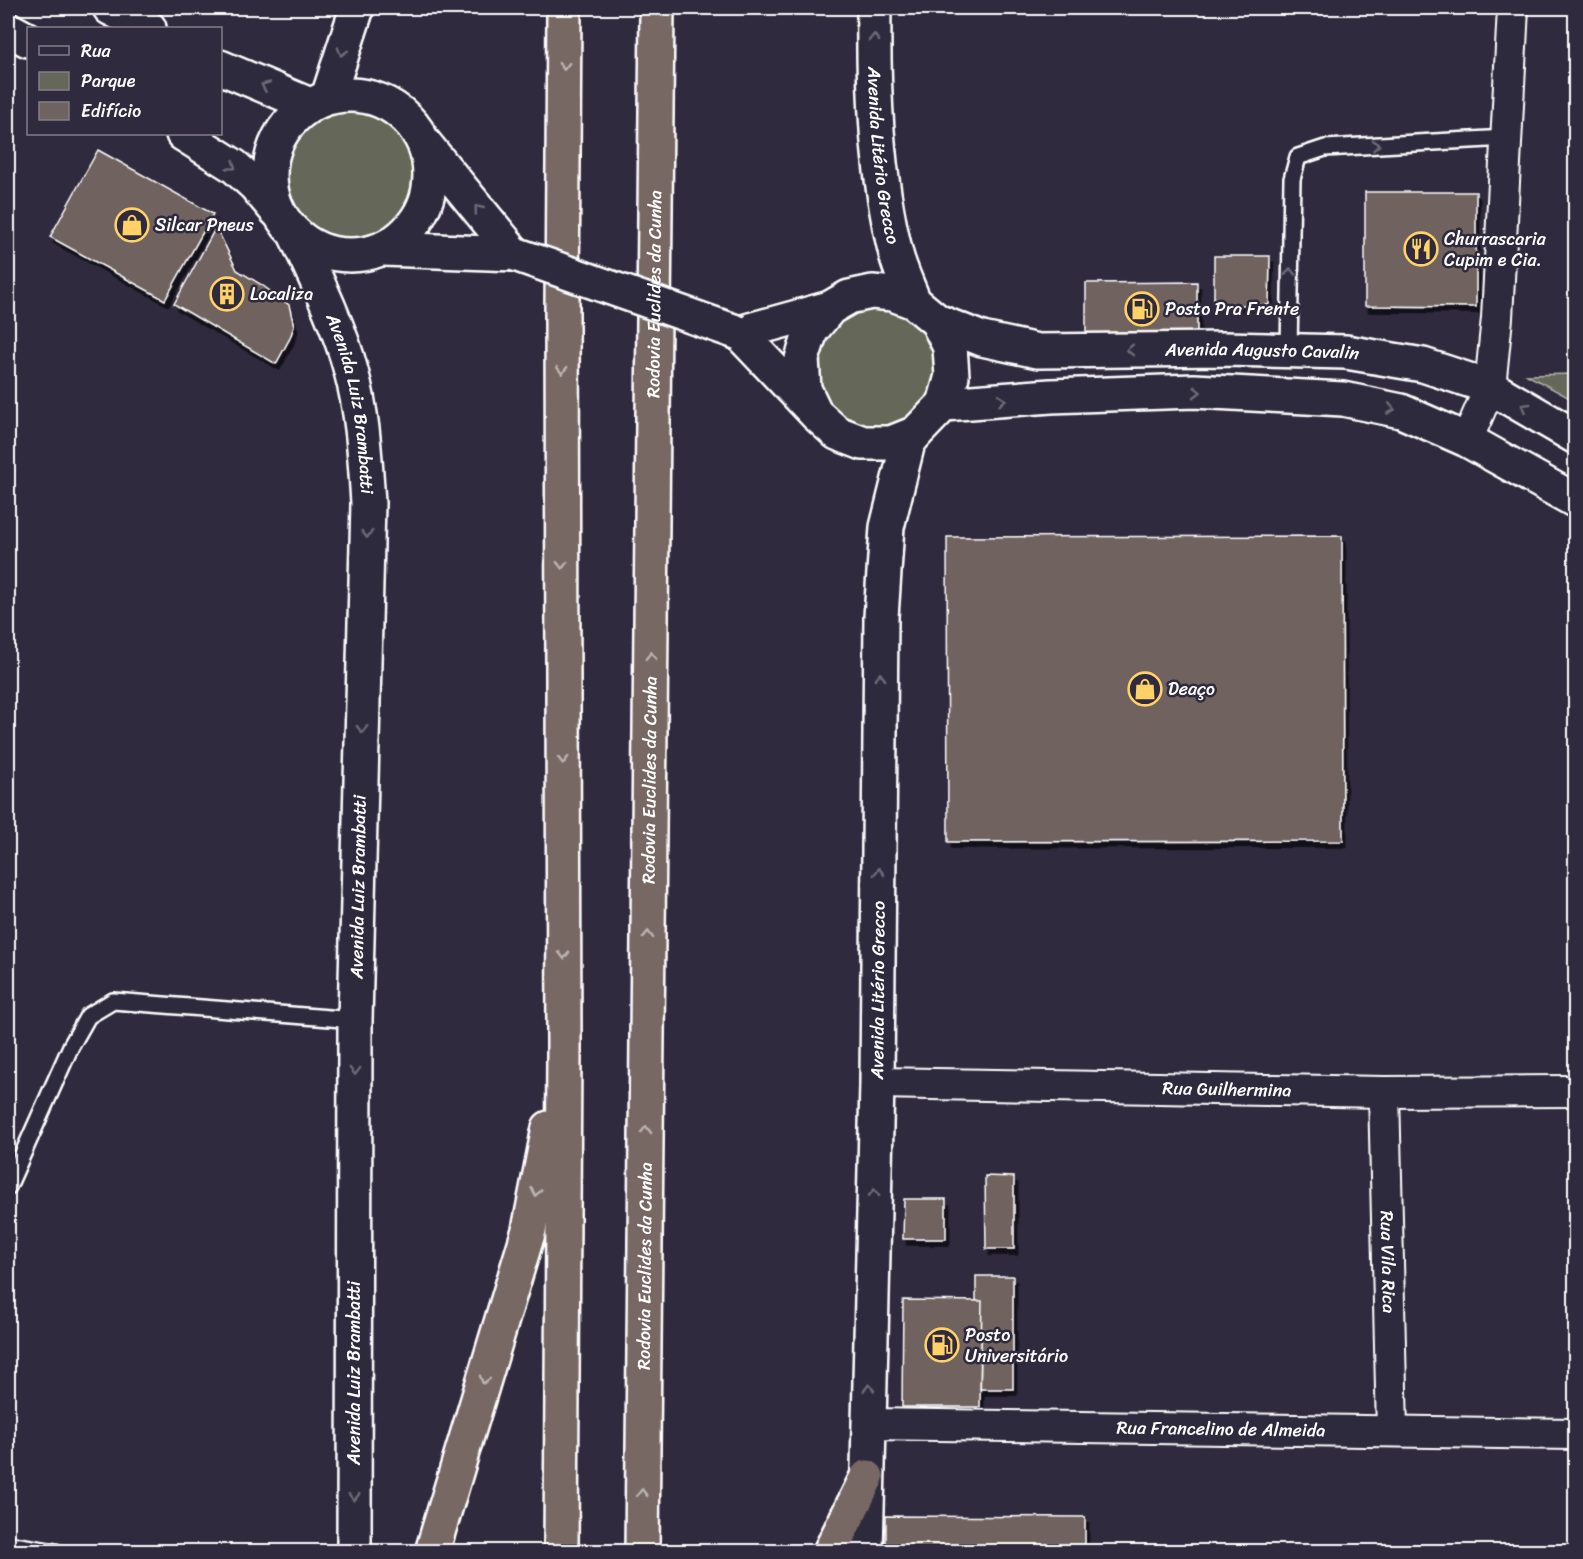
<svg xmlns="http://www.w3.org/2000/svg" width="1583" height="1559" font-family="Sriracha,sans-serif">
<defs>
<filter id="shadow"><feDropShadow dx="3.5" dy="6" stdDeviation="0" flood-color="#0009"/></filter>
</defs>
<rect width="100%" height="100%" fill="#2f2a3d"/>
<filter id="ink" filterUnits="userSpaceOnUse"><feTurbulence type="fractalNoise" baseFrequency=".0167" numOctaves="2"/><feDisplacementMap in="SourceGraphic" scale="12" xChannelSelector="R" yChannelSelector="G"/><feConvolveMatrix kernelMatrix="1 2 1 2 8 2 1 2 1" color-interpolation-filters="sRGB"/></filter>
<g filter="url(#ink)">
<path fill="#656759" stroke="#b2b3ac" stroke-width="1.5" d="M284 176a67 67 0 1 1 134 0a67 67 0 1 1-134 0Z
M 860,300 L 912,307 L 946,376 L 896,434 L 843,427 L 811,385 L 818,332 Z
M 1575,374 L 1575,401 L 1527,375 Z"/>
<path fill="#6f635f" stroke="#fff" stroke-width="1.5" filter="url(#shadow)" d="M 98,150 L 213,214 L 165,300 L 50,237 Z
M 1365,192 L 1476,192 L 1476,307 L 1365,306 Z
M 216,227 L 237,270 L 262,285 L 289,305 L 294,326 L 290,338 L 276,364 L 174,304 Z
M 1214,256 L 1270,256 L 1269,305 L 1214,305 Z
M 1197,282 L 1197,336 L 1086,337 L 1086,283 Z
M 1342,536 L 1343,841 L 948,842 L 947,537 Z
M 985,1176 L 1014,1177 L 1014,1249 L 986,1249 Z
M 904,1199 L 946,1199 L 946,1239 L 903,1239 Z
M 976,1276 L 1013,1276 L 1013,1389 L 980,1389 L 982,1301 L 976,1301 Z
M 903,1300 L 982,1301 L 980,1407 L 902,1407 Z
M 886,1516 L 1085,1517 L 1085,1552 L 886,1552 Z"/>
<g fill="none" stroke-linecap="round" stroke-linejoin="round">
<defs>
<path id="service" d="M 1289,351 L 1292,179 L 1298,157 L 1325,148 L 1507,138
M 8,1187 L 71,1046 L 88,1016 L 113,1001 L 355,1020
M 8,1544 L 56,1552"/>
<g id="minor">
<path d="M 1467,440 L 1490,387 L 1497,318 L 1513,8"/>
<path id="s1" d="M 877,1083 L 1384,1092 L 1576,1091"/>
<path id="s2" d="M 1384,1092 L 1392,1431"/>
<path id="s3" d="M 869,1424 L 1576,1434"/>
</g>
<g id="secondary">
<path d="M 110,8 L 149,28"/>
<path id="s4" d="M 874,8 C 873,90 876,174 896,254 C 900,270 908,286 914,302"/>
<path d="M 8,29 L 28,40"/>
<path d="M 220,67 L 310,105"/>
<circle cx="350" cy="175" r="80"/>
<path d="M 328,97 L 357,8"/>
<path d="M 183,134 L 234,166 L 255,185 L 276,210"/>
<path d="M 425,144 L 515,254"/>
<path id="s5" d="M 296,236 C 316,279 339,325 351,371 C 363,414 365,458 368,503 L 355,1020 L 354,1552"/>
<path d="M 384,249 L 515,254"/>
<path id="s6" d="M 937,321 L 982,339 L 1038,351 L 1224,349 L 1346,352 L 1423,365 L 1490,387 L 1576,437"/>
<path d="M 944,404 L 1051,396 L 1194,391 L 1343,399 L 1401,411 L 1467,440 L 1576,501"/>
<path d="M 816,414 L 804,389 L 802,359 L 811,331 L 830,308 L 849,297 L 872,292 L 893,294 L 914,302 L 937,321 L 950,347 L 952,376 L 944,404 L 916,433 L 891,443 L 863,443 L 837,433 L 816,414 L 739,333 L 830,308"/>
<path id="s7" d="M 866,1552 L 877,1083 L 881,617 L 887,527 L 908,443 L 916,433"/>
</g>
<g id="motorway">
<path d="M 432,1552 L 529,1230 L 549,1128"/>
<path d="M 561,1552 L 564,1052 L 562,311 L 564,8"/>
<path id="s8" d="M 642,1552 L 657,8"/>
<path d="M 830,1552 L 867,1477"/>
</g>
</defs>
<use href="#service" stroke="#fff" stroke-width="20"/>
<use href="#minor" stroke="#fff" stroke-width="34"/>
<use href="#secondary" stroke="#fff" stroke-width="38"/>
<use href="#motorway" stroke="#fff" stroke-width="38"/>
<use href="#service" stroke="#2f2a3d" stroke-width="15"/>
<use href="#minor" stroke="#2f2a3d" stroke-width="30"/>
<use href="#secondary" stroke="#2f2a3d" stroke-width="33"/>
<use href="#motorway" stroke="#776864" stroke-width="33"/>
<defs>
<path id="secondary-bridge" d="M 515,254 L 739,333"/>
</defs>
<use href="#secondary-bridge" stroke="#fff" stroke-width="38" stroke-linecap="butt"/>
<use href="#secondary-bridge" stroke="#2f2a3d" stroke-width="33"/>
</g>
<defs><path id="oneway-chevron" d="M-2-3.5L2.5 0L-2 3.5" fill="none" stroke-width="1.6" stroke-linecap="round" stroke-linejoin="round" transform="scale(1.5)"/></defs>
<g stroke="#6d6a77">
<use href="#oneway-chevron" transform="translate(874 38) rotate(-89)"/>
<use href="#oneway-chevron" transform="translate(342 52) rotate(107)"/>
<use href="#oneway-chevron" transform="translate(265 86) rotate(-157)"/>
<use href="#oneway-chevron" transform="translate(1376 145) rotate(-3)"/>
<use href="#oneway-chevron" transform="translate(232 166) rotate(36)"/>
<use href="#oneway-chevron" transform="translate(478 209) rotate(-129)"/>
<use href="#oneway-chevron" transform="translate(1290 272) rotate(-89)"/>
<use href="#oneway-chevron" transform="translate(1130 350) rotate(179)"/>
<use href="#oneway-chevron" transform="translate(1197 392) rotate(1)"/>
<use href="#oneway-chevron" transform="translate(1002 400) rotate(-5)"/>
<use href="#oneway-chevron" transform="translate(1525 407) rotate(-150)"/>
<use href="#oneway-chevron" transform="translate(1391 409) rotate(11)"/>
<use href="#oneway-chevron" transform="translate(367 534) rotate(91)"/>
<use href="#oneway-chevron" transform="translate(880 677) rotate(-89)"/>
<use href="#oneway-chevron" transform="translate(362 729) rotate(91)"/>
<use href="#oneway-chevron" transform="translate(879 872) rotate(-89)"/>
<use href="#oneway-chevron" transform="translate(355 1071) rotate(90)"/>
<use href="#oneway-chevron" transform="translate(874 1193) rotate(-89)"/>
<use href="#oneway-chevron" transform="translate(869 1388) rotate(-89)"/>
<use href="#oneway-chevron" transform="translate(354 1497) rotate(90)"/>
</g>
<g stroke="#bbb4b2">
<use href="#oneway-chevron" transform="translate(564 66) rotate(91)"/>
<use href="#oneway-chevron" transform="translate(562 370) rotate(90)"/>
<use href="#oneway-chevron" transform="translate(562 565) rotate(90)"/>
<use href="#oneway-chevron" transform="translate(651 656) rotate(-89)"/>
<use href="#oneway-chevron" transform="translate(563 760) rotate(90)"/>
<use href="#oneway-chevron" transform="translate(648 935) rotate(-89)"/>
<use href="#oneway-chevron" transform="translate(564 955) rotate(90)"/>
<use href="#oneway-chevron" transform="translate(646 1130) rotate(-89)"/>
<use href="#oneway-chevron" transform="translate(536 1192) rotate(101)"/>
<use href="#oneway-chevron" transform="translate(484 1380) rotate(107)"/>
<use href="#oneway-chevron" transform="translate(642 1493) rotate(-89)"/>
</g>
</g>
<defs>
<symbol id="shop-ring" viewBox="-11 -11 22 22"><circle r="9.5" fill="#2f2a3d" stroke="#ffd166" stroke-width="1.5"/><path d="M-5-2.5h2.3a2.7 3.5 0 0 1 5.4 0H5L5.5 6h-11ZM-1.5-2.5h3a1.5 2.3 0 0 0-3 0Z" fill="#ffd166"/></symbol>
<symbol id="restaurant-ring" viewBox="-11 -11 22 22"><circle r="9.5" fill="#2f2a3d" stroke="#ffd166" stroke-width="1.5"/><path d="M-5-6h1v4h1v-4h1v4h1v-4h1v5L-1.5 .5V6h-2V.5L-5-1ZM5-6V6H3V1.5H1.5Q1.5-4 5-6Z" fill="#ffd166"/></symbol>
<symbol id="building-ring" viewBox="-11 -11 22 22"><circle r="9.5" fill="#2f2a3d" stroke="#ffd166" stroke-width="1.5"/><path d="M-4-6H4V6H1V3H-1V6H-4ZM-2.5-4.3h1.7v1.8h-1.7ZM.8-4.3h1.7v1.8H.8ZM-2.5-1h1.7V.8h-1.7ZM.8-1h1.7V.8H.8Z" fill="#ffd166"/></symbol>
<symbol id="fuel-ring" viewBox="-11 -11 22 22"><circle r="9.5" fill="#2f2a3d" stroke="#ffd166" stroke-width="1.5"/><path d="M-5.5-6h7V0h2V4h1.3V-2.5L3-4.5l.8-.8L6-3V5H2.5V1h-1V6h-7ZM-4.2-4.7v3.2H.2V-4.7Z" fill="#ffd166"/></symbol>
</defs>
<g fill-rule="evenodd">
<use href="#shop-ring" x="113" y="206" width="38" height="38"/>
<use href="#restaurant-ring" x="1402" y="230" width="38" height="38"/>
<use href="#building-ring" x="208" y="275" width="38" height="38"/>
<use href="#fuel-ring" x="1123" y="290" width="38" height="38"/>
<use href="#shop-ring" x="1126" y="670" width="38" height="38"/>
<use href="#fuel-ring" x="923" y="1326" width="38" height="38"/>
</g>
<g text-anchor="middle" stroke-width="5" stroke-linejoin="round" paint-order="stroke">
<g font-size="18" fill="#fff" stroke="#2f2a3d">
<text dy="6" stroke="none"><textPath href="#s4" startOffset="148">Avenida Litério Grecco</textPath></text>
<text dy="6" stroke="none"><textPath href="#s8" startOffset="1258">Rodovia Euclides da Cunha</textPath></text>
<text dy="6" stroke="none"><textPath href="#s6" startOffset="330">Avenida Augusto Cavalin</textPath></text>
<text dy="6" stroke="none"><textPath href="#s5" startOffset="178">Avenida Luiz Brambatti</textPath></text>
<text dy="6" stroke="none"><textPath href="#s8" startOffset="772">Rodovia Euclides da Cunha</textPath></text>
<text transform="translate(358 887) rotate(-89)" y="6">Avenida Luiz Brambatti</text>
<text dy="6" stroke="none"><textPath href="#s7" startOffset="562">Avenida Litério Grecco</textPath></text>
<text dy="6" stroke="none"><textPath href="#s1" startOffset="350">Rua Guilhermina</textPath></text>
<text dy="6" stroke="none"><textPath href="#s2" startOffset="170">Rua Vila Rica</textPath></text>
<text dy="6" stroke="none"><textPath href="#s8" startOffset="286">Rodovia Euclides da Cunha</textPath></text>
<text transform="translate(354 1373) rotate(-90)" y="6">Avenida Luiz Brambatti</text>
<text dy="6" stroke="none"><textPath href="#s3" startOffset="352">Rua Francelino de Almeida</textPath></text>
</g>
<g font-size="18" fill="#fff" stroke="#2f2a3d" text-anchor="start">
<text x="155" y="231">Silcar Pneus</text>
<text x="1444" y="245">Churrascaria<tspan x="1444" dy="21">Cupim e Cia.</tspan></text>
<text x="250" y="300">Localiza</text>
<text x="1165" y="315">Posto Pra Frente</text>
<text x="1168" y="695">Deaço</text>
<text x="965" y="1341">Posto<tspan x="965" dy="21">Universitário</tspan></text>
</g>
</g>
<rect width="1583" height="1559" fill="none" stroke="#2f2a3d" stroke-width="30"/>
<rect x="15" y="15" width="1553" height="1529" fill="none" stroke="#fff" stroke-width="2" filter="url(#ink)"/>
<rect x="27" y="27" width="195" height="108" fill="#2f2a3d" stroke="#827f8b" stroke-width="1.5"/>
<rect x="39" y="46" width="30" height="9" fill="#2f2a3d" stroke="#827f8b" stroke-width="1.5"/>
<text x="81" y="57" font-size="18" fill="#ffffff">Rua</text>
<rect x="39" y="72" width="30" height="18" fill="#656759" stroke="#827f8b" stroke-width="1.5"/>
<text x="81" y="87" font-size="18" fill="#ffffff">Parque</text>
<rect x="39" y="102" width="30" height="18" fill="#6f635f" stroke="#827f8b" stroke-width="1.5"/>
<text x="81" y="117" font-size="18" fill="#ffffff">Edifício</text>
</svg>
